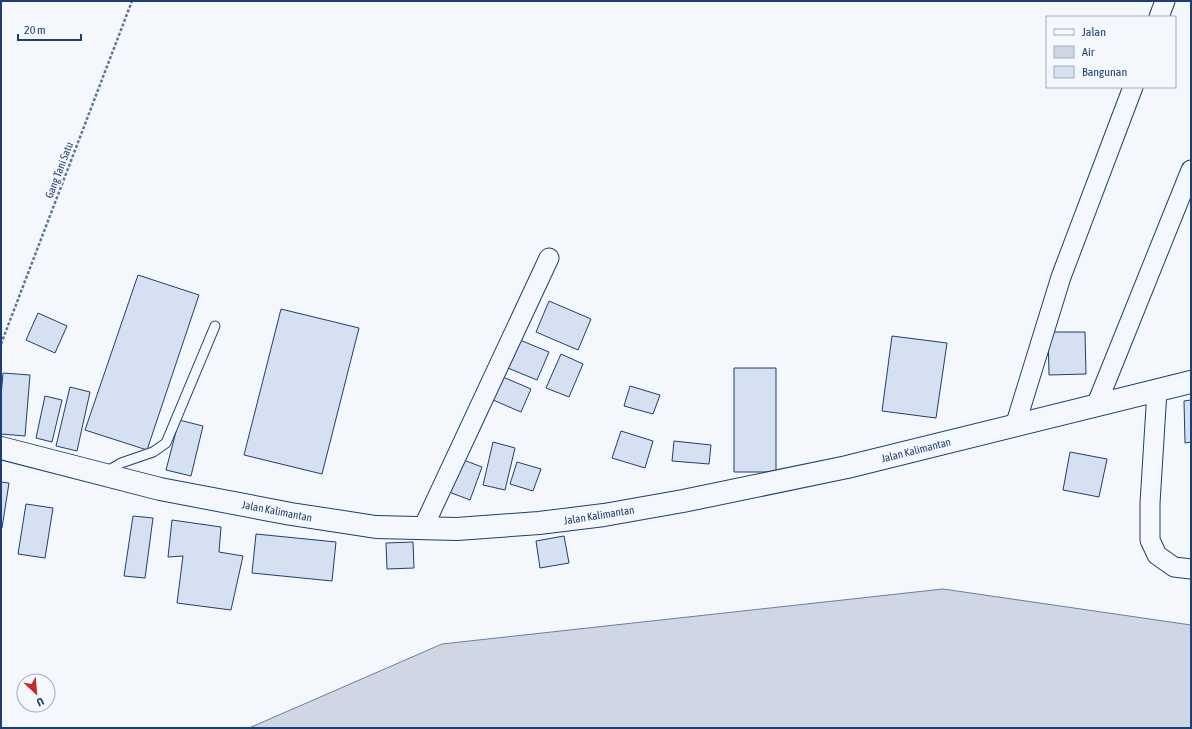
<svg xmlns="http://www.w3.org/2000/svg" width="1192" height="729" font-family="'Asap Condensed',sans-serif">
<rect width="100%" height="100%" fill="#f4f7fb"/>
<path fill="#cfd7e4" stroke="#687fa3" d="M 943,589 L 1191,625 L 1191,728 L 249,728 L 442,644 Z"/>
<path fill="#d5e0f0" stroke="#1d3f73" d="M 138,275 L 199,295 L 147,450 L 85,430 Z
M 549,301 L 591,319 L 578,350 L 536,332 Z
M 281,309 L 359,328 L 322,474 L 244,455 Z
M 38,313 L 67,326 L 55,353 L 26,340 Z
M 1048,332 L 1085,332 L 1086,374 L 1049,375 Z
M 892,336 L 947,343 L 936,418 L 882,411 Z
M 515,338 L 549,352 L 537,380 L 503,366 Z
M 561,354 L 583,364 L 569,397 L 546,388 Z
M 734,368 L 776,368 L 776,472 L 734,472 Z
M 3,373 L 30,375 L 25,436 L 1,434 L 1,396 Z
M 503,377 L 531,389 L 521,412 L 493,400 Z
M 630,386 L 660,395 L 653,414 L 624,406 Z
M 70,387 L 90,392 L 77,451 L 56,446 Z
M 45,396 L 62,400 L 52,442 L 36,438 Z
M 1191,400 L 1191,442 L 1185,443 L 1184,401 Z
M 179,420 L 203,426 L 191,476 L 166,470 Z
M 621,431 L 653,441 L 645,468 L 612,458 Z
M 674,441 L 711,445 L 709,464 L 672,461 Z
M 493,442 L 515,448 L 505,490 L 483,485 Z
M 1070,452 L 1107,459 L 1099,497 L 1063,490 Z
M 461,459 L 482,467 L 470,500 L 449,492 Z
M 517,462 L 541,469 L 533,491 L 510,484 Z
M 1,482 L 9,483 L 2,528 L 1,527 Z
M 26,504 L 53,508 L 45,558 L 18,554 Z
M 133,516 L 153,518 L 145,578 L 124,576 Z
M 172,520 L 221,527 L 219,552 L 243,556 L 231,610 L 177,603 L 183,556 L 168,557 Z
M 256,534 L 336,542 L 332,581 L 252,573 Z
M 564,536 L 569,563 L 540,568 L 536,541 Z
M 413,542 L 414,568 L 387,569 L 386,543 Z"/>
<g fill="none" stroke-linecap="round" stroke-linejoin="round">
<defs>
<path id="lane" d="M 106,472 L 121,463 L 153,452 L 166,443 L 215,326"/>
<path id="street" d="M 1159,17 L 1165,1
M 1157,391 L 1150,503 L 1150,540 L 1157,555 L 1174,567 L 1191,569
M 1096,406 L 1191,170
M 1015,426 L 1061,277 L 1133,87
M 423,528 L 549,258"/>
<path id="secondary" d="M 1,448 L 160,489 L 291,514 L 376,527 L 457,529 L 539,523 L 604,515 L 683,501 L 847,467 L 1191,382"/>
</defs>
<use href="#lane" stroke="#1d3f73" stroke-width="11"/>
<use href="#street" stroke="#1d3f73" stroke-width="21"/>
<use href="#secondary" stroke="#1d3f73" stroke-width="24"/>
<path stroke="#5e769c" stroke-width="2.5" stroke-dasharray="3 2" stroke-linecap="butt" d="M 1,344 L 132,1"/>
<use href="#lane" stroke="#f4f7fb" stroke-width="9"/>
<use href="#street" stroke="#f4f7fb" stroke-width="19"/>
<use href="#secondary" stroke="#f4f7fb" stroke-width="22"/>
</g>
<g text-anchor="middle" stroke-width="3" stroke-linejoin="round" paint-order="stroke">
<g font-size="11" fill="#1d3f73" stroke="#f4f7fb">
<text transform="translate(59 170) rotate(-69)" y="4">Gang Tani Satu</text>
<text transform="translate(916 450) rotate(-14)" y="4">Jalan Kalimantan</text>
<text transform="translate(277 511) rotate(11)" y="4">Jalan Kalimantan</text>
<text transform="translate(599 515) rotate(-9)" y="4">Jalan Kalimantan</text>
</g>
</g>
<rect width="1192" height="729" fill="none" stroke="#1d3f73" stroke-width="4"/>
<rect x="1046" y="16" width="130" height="72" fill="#f4f7fb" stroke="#9eadc5"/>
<rect x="1054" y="29" width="20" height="6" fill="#f4f7fb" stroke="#9eadc5"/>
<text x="1082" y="36" font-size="12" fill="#1d3f73">Jalan</text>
<rect x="1054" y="46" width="20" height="12" fill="#cfd7e4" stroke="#9eadc5"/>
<text x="1082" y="56" font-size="12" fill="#1d3f73">Air</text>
<rect x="1054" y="66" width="20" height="12" fill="#d5e0f0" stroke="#9eadc5"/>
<text x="1082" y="76" font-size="12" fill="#1d3f73">Bangunan</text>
<g transform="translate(36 693) rotate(154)"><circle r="19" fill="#f4f7fb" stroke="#9eadc5"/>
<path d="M0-3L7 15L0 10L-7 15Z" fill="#c62828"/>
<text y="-6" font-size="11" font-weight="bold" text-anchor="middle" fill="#1d3f73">U</text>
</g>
<path d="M18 34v6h63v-6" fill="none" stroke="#1d3f73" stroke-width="2"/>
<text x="24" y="34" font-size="12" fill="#1d3f73" stroke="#f4f7fb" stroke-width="3" paint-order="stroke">20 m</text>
</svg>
